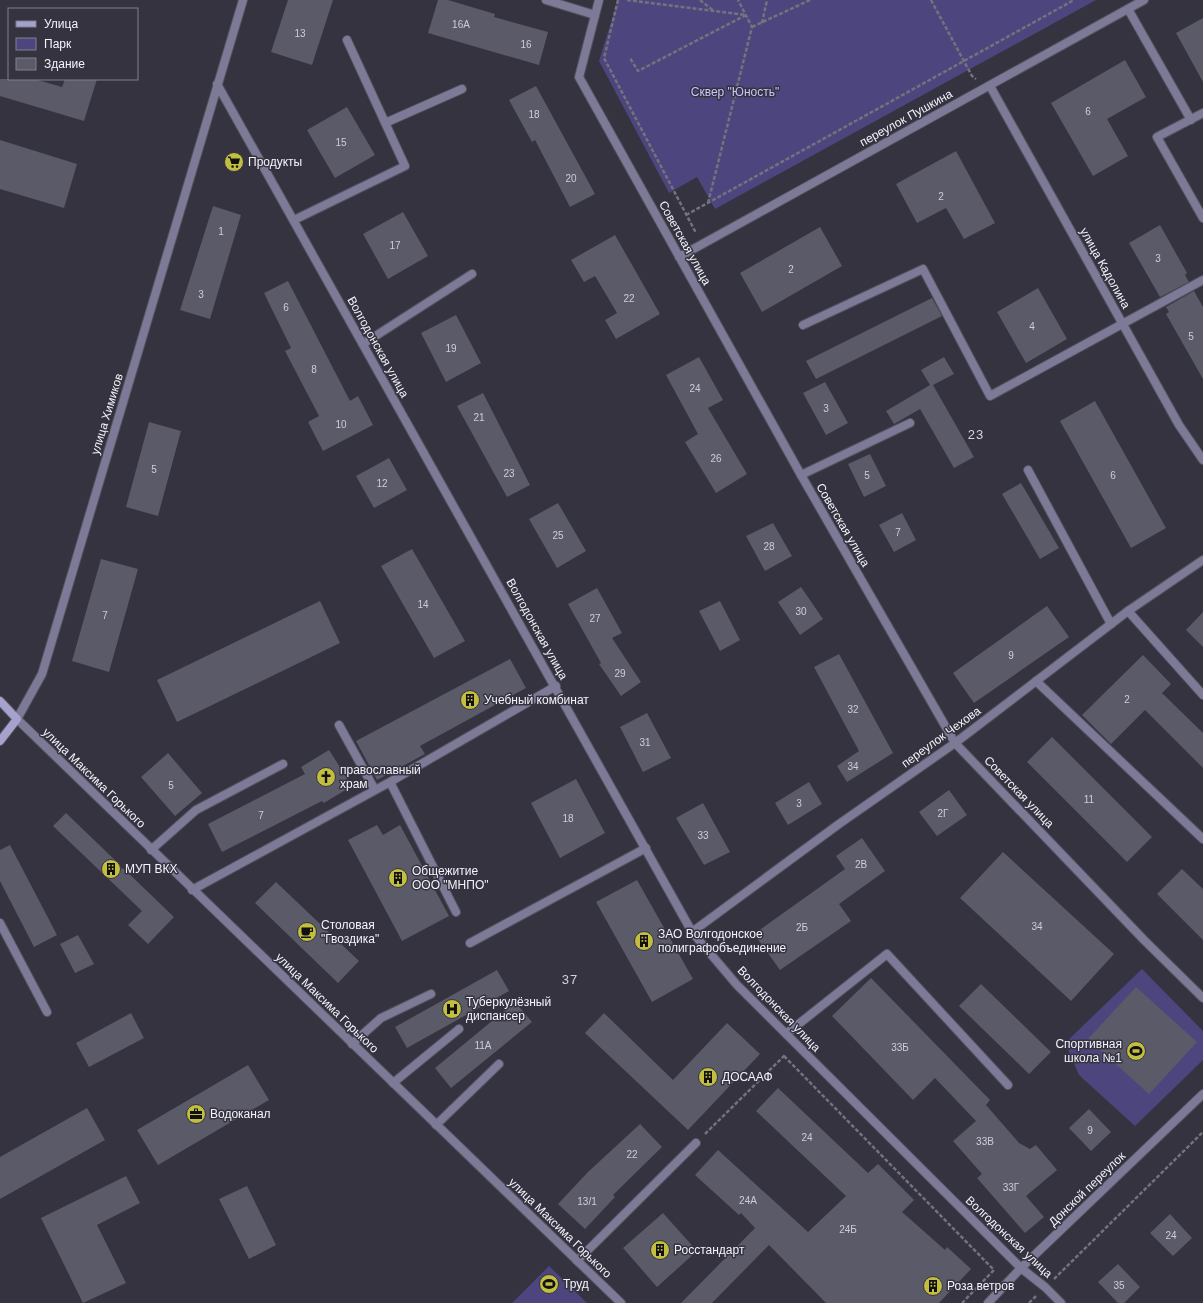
<svg xmlns="http://www.w3.org/2000/svg" width="1203" height="1303" font-family="Helvetica,sans-serif">
<rect width="100%" height="100%" fill="#34333f"/>
<path fill="#4d467e" d="M 618,0 L 1096,0 L 715,209 L 697,177 L 669,193 L 599,61 Z
M 1142,969 L 1203,1031 L 1203,1060 L 1135,1126 L 1079,1075 L 1065,1043 Z
M 549,1266 L 587,1303 L 512,1303 Z"/>
<path fill="#5b5a68" d="M 288,0 L 333,0 L 312,65 L 271,52 Z
M 438,0 L 448,0 L 495,14 L 494,17 L 548,32 L 539,65 L 428,33 Z
M 1203,18 L 1203,82 L 1176,33 Z
M 1125,60 L 1146,97 L 1107,119 L 1128,156 L 1093,176 L 1051,103 Z
M 0,79 L 34,79 L 62,87 L 65,79 L 97,79 L 84,121 L 0,96 Z
M 536,86 L 595,194 L 570,207 L 535,140 L 532,142 L 509,100 Z
M 347,107 L 375,155 L 335,178 L 307,130 Z
M 0,140 L 77,164 L 64,208 L 0,189 Z
M 956,151 L 995,223 L 964,239 L 946,208 L 917,223 L 896,184 Z
M 213,206 L 241,215 L 210,319 L 180,310 Z
M 403,212 L 428,256 L 388,279 L 363,234 Z
M 1160,225 L 1187,273 L 1185,275 L 1189,282 L 1160,297 L 1129,243 Z
M 820,227 L 842,266 L 762,312 L 740,273 Z
M 615,235 L 660,314 L 616,339 L 605,320 L 617,313 L 595,276 L 584,282 L 571,260 Z
M 288,281 L 350,401 L 358,396 L 373,425 L 323,451 L 308,422 L 319,416 L 285,351 L 291,348 L 264,293 Z
M 1038,288 L 1067,339 L 1026,363 L 997,312 Z
M 1194,291 L 1203,307 L 1203,379 L 1166,314 L 1169,312 L 1166,307 Z
M 932,298 L 942,316 L 816,379 L 806,361 Z
M 456,315 L 481,363 L 446,382 L 421,333 Z
M 699,357 L 723,400 L 708,408 L 747,474 L 716,493 L 685,442 L 698,434 L 666,375 Z
M 944,357 L 954,374 L 933,385 L 974,457 L 954,468 L 920,409 L 894,424 L 886,411 L 930,385 L 921,370 Z
M 825,382 L 848,423 L 826,435 L 803,393 Z
M 483,393 L 530,485 L 507,497 L 457,406 Z
M 1095,401 L 1166,528 L 1131,548 L 1060,421 Z
M 149,422 L 181,431 L 158,516 L 126,507 Z
M 870,454 L 886,486 L 864,497 L 848,464 Z
M 389,458 L 407,490 L 374,508 L 356,476 Z
M 1021,483 L 1059,548 L 1040,559 L 1002,494 Z
M 558,503 L 586,551 L 557,568 L 529,519 Z
M 902,513 L 916,540 L 894,552 L 879,525 Z
M 773,523 L 792,556 L 765,571 L 746,536 Z
M 412,549 L 465,641 L 434,658 L 381,566 Z
M 101,559 L 138,569 L 109,672 L 72,661 Z
M 801,587 L 823,619 L 800,635 L 778,602 Z
M 597,588 L 622,633 L 612,638 L 641,682 L 621,696 L 599,664 L 601,663 L 568,604 Z
M 320,601 L 340,643 L 177,722 L 157,680 Z
M 720,601 L 740,640 L 720,651 L 699,611 Z
M 1047,606 L 1069,637 L 974,703 L 953,673 Z
M 1203,612 L 1203,647 L 1186,630 Z
M 839,654 L 893,753 L 847,782 L 837,766 L 859,751 L 814,667 Z
M 1143,655 L 1171,684 L 1162,693 L 1203,733 L 1203,768 L 1145,710 L 1111,744 L 1082,715 Z
M 510,659 L 526,688 L 420,746 L 425,754 L 377,780 L 356,741 Z
M 647,713 L 671,758 L 643,772 L 620,727 Z
M 1052,737 L 1152,837 L 1127,862 L 1027,762 Z
M 329,750 L 352,786 L 324,803 L 322,801 L 222,852 L 208,824 L 305,774 L 301,767 Z
M 168,753 L 202,793 L 175,816 L 141,777 Z
M 576,779 L 605,833 L 560,858 L 531,803 Z
M 809,782 L 822,804 L 788,825 L 775,803 Z
M 949,790 L 967,815 L 937,836 L 919,812 Z
M 703,803 L 730,852 L 704,865 L 676,818 Z
M 66,813 L 117,862 L 122,869 L 123,868 L 174,917 L 148,944 L 128,925 L 142,911 L 53,826 Z
M 377,825 L 383,835 L 400,825 L 449,916 L 402,941 L 348,840 Z
M 862,838 L 885,871 L 839,904 L 851,921 L 780,970 L 754,934 L 845,869 L 836,856 Z
M 10,845 L 57,935 L 34,947 L 0,881 L 0,850 Z
M 1003,852 L 1114,954 L 1071,1001 L 960,898 Z
M 1182,869 L 1203,889 L 1203,940 L 1157,894 Z
M 637,880 L 693,979 L 652,1002 L 596,902 Z
M 276,882 L 359,961 L 338,983 L 255,903 Z
M 78,935 L 94,964 L 75,973 L 60,944 Z
M 497,970 L 509,991 L 407,1048 L 395,1027 Z
M 871,978 L 990,1100 L 986,1105 L 1019,1143 L 1030,1149 L 1036,1145 L 1057,1170 L 1026,1196 L 1044,1217 L 1025,1233 L 977,1178 L 982,1174 L 953,1141 L 976,1121 L 935,1078 L 913,1100 L 832,1016 Z
M 981,984 L 1051,1052 L 1029,1074 L 959,1006 Z
M 1136,987 L 1197,1042 L 1149,1094 L 1088,1039 Z
M 515,1002 L 532,1022 L 451,1088 L 435,1068 Z
M 131,1013 L 144,1038 L 89,1067 L 76,1043 Z
M 604,1013 L 673,1080 L 727,1023 L 760,1054 L 688,1130 L 585,1033 Z
M 248,1065 L 269,1100 L 158,1165 L 137,1130 Z
M 778,1088 L 868,1173 L 878,1164 L 914,1200 L 902,1212 L 945,1250 L 947,1247 L 971,1269 L 939,1303 L 826,1303 L 769,1245 L 712,1303 L 681,1303 L 755,1228 L 741,1213 L 739,1215 L 695,1175 L 718,1150 L 808,1232 L 846,1196 L 756,1111 Z
M 87,1108 L 105,1140 L 0,1199 L 0,1157 Z
M 1089,1109 L 1111,1132 L 1091,1151 L 1069,1128 Z
M 640,1124 L 662,1147 L 613,1195 L 615,1197 L 585,1229 L 558,1204 L 588,1172 Z
M 126,1176 L 140,1203 L 97,1225 L 126,1283 L 83,1303 L 41,1218 Z
M 247,1186 L 276,1245 L 249,1259 L 219,1199 Z
M 663,1213 L 697,1251 L 657,1287 L 623,1248 Z
M 1170,1214 L 1192,1238 L 1173,1256 L 1150,1233 Z
M 1118,1264 L 1140,1287 L 1124,1303 L 1118,1303 L 1098,1282 Z"/>
<g fill="none" stroke-linecap="round" stroke-linejoin="round">
<defs>
<path id="service" d="M 546,0 L 595,15
M 1128,9 L 1191,120
M 1203,113 L 1157,137 L 1203,218
M 385,123 L 462,89
M 294,220 L 405,166 L 347,40
M 803,325 L 923,269 L 990,396 L 1203,280
M 363,344 L 472,274
M 1028,470 L 1111,624
M 801,475 L 910,423
M 1128,611 L 1203,695
M 1036,681 L 1203,839
M 339,725 L 375,790
M 390,782 L 456,912
M 151,850 L 196,810 L 283,764
M 192,890 L 390,782 L 556,686
M 0,923 L 47,1012
M 470,943 L 646,848
M 786,1034 L 887,954 L 1008,1085
M 352,1044 L 381,1018 L 431,994
M 393,1083 L 459,1029
M 436,1125 L 499,1064
M 577,1261 L 696,1143"/>
<path id="minor" d="M 599,0 L 579,77 L 801,475 L 955,743 L 1144,940 L 1203,998
M 217,84 L 692,932 L 737,985 L 1021,1268 L 1045,1287 L 1061,1303
M 990,86 L 1179,425 L 1203,460
M 679,257 L 1144,0
M 17,719 L 42,674 L 243,0
M 692,932 L 839,824 L 955,743 L 1128,611 L 1203,560
M 988,1303 L 1021,1268 L 1203,1094"/>
<path id="tertiary" d="M 17,719 L 621,1303"/>
<path id="secondary" d="M 0,701 L 17,719 L 0,741"/>
</defs>
<use href="#service" stroke="#53525d" stroke-width="10"/>
<use href="#minor" stroke="#53525d" stroke-width="10"/>
<use href="#tertiary" stroke="#53525d" stroke-width="10"/>
<use href="#secondary" stroke="#53525d" stroke-width="10"/>
<path stroke="#73727d" stroke-width="2.5" stroke-dasharray="4 2" stroke-linecap="butt" d="M 618,0 L 604,58 L 696,233
M 627,0 L 746,15 L 638,71 L 630,58
M 700,0 L 714,11
M 931,0 L 972,76 L 976,79
M 762,23 L 767,0
M 752,27 L 810,0
M 708,203 L 752,27 L 738,0
M 686,215 L 1074,0
M 784,1056 L 994,1270 L 962,1303
M 705,1134 L 785,1055
M 1054,1279 L 1203,1132
M 1029,1303 L 1036,1296"/>
<use href="#service" stroke="#7c7a97" stroke-width="8"/>
<use href="#minor" stroke="#7c7a97" stroke-width="8"/>
<use href="#tertiary" stroke="#7c7a97" stroke-width="8"/>
<use href="#secondary" stroke="#a5a2ce" stroke-width="8"/>
</g>
<defs>
<symbol id="supermarket-disc" viewBox="-11 -11 22 22"><circle r="9.5" fill="#c1be40" stroke="#34333f"/><path d="M-6-5.5h2.5l.6 2H6L4.5 2H-2.5L-4.4-4H-6ZM-1.5 3.2a1.3 1.3 0 1 0 .1 0ZM3 3.2a1.3 1.3 0 1 0 .1 0Z" fill="#111"/></symbol>
<symbol id="building-disc" viewBox="-11 -11 22 22"><circle r="9.5" fill="#c1be40" stroke="#34333f"/><path d="M-4-6H4V6H1V3H-1V6H-4ZM-2.5-4.3h1.7v1.8h-1.7ZM.8-4.3h1.7v1.8H.8ZM-2.5-1h1.7V.8h-1.7ZM.8-1h1.7V.8H.8Z" fill="#111"/></symbol>
<symbol id="church-disc" viewBox="-11 -11 22 22"><circle r="9.5" fill="#c1be40" stroke="#34333f"/><path d="M-1.2-6h2.4v3.5h3.3v2.4h-3.3V6h-2.4V-.1h-3.3v-2.4h3.3Z" fill="#111"/></symbol>
<symbol id="cafe-disc" viewBox="-11 -11 22 22"><circle r="9.5" fill="#c1be40" stroke="#34333f"/><path d="M-5.5-4.5H6V0H3Q3 3.5 0 3.5H-2.5Q-5.5 3.5-5.5 0ZM3-3.2v2h1.7v-2ZM-6 4.5H4V6H-6Z" fill="#111"/></symbol>
<symbol id="hospital-disc" viewBox="-11 -11 22 22"><circle r="9.5" fill="#c1be40" stroke="#34333f"/><path d="M-5-5h3v3.5h4V-5h3V5h-3V1.5h-4V5h-3Z" fill="#111"/></symbol>
<symbol id="stadium-disc" viewBox="-11 -11 22 22"><circle r="9.5" fill="#c1be40" stroke="#34333f"/><path d="M0-5a6.5 5 0 1 0 0 10a6.5 5 0 1 0 0-10ZM-3.5-1.8h7v3.6h-7Z" fill="#111"/></symbol>
<symbol id="office-disc" viewBox="-11 -11 22 22"><circle r="9.5" fill="#c1be40" stroke="#34333f"/><path d="M-6-3h4V-5.5h4V-3h4V5H-6ZM-1-4.5V-3h2v-1.5ZM-6 0V1H6V0Z" fill="#111"/></symbol>
</defs>
<g fill-rule="evenodd">
<use href="#supermarket-disc" x="223" y="151" width="22" height="22"/>
<use href="#building-disc" x="459" y="689" width="22" height="22"/>
<use href="#church-disc" x="315" y="766" width="22" height="22"/>
<use href="#building-disc" x="100" y="858" width="22" height="22"/>
<use href="#building-disc" x="387" y="867" width="22" height="22"/>
<use href="#cafe-disc" x="296" y="921" width="22" height="22"/>
<use href="#building-disc" x="633" y="930" width="22" height="22"/>
<use href="#hospital-disc" x="441" y="998" width="22" height="22"/>
<use href="#stadium-disc" x="1125" y="1040" width="22" height="22"/>
<use href="#building-disc" x="697" y="1066" width="22" height="22"/>
<use href="#office-disc" x="185" y="1103" width="22" height="22"/>
<use href="#building-disc" x="649" y="1239" width="22" height="22"/>
<use href="#stadium-disc" x="538" y="1273" width="22" height="22"/>
<use href="#building-disc" x="922" y="1275" width="22" height="22"/>
</g>
<g text-anchor="middle" stroke-width="3" stroke-linejoin="round" paint-order="stroke">
<g font-size="10" fill="#cecdd7">
<text x="461" y="28">16А</text>
<text x="300" y="37">13</text>
<text x="526" y="48">16</text>
<text x="1088" y="115">6</text>
<text x="534" y="118">18</text>
<text x="341" y="146">15</text>
<text x="571" y="182">20</text>
<text x="941" y="200">2</text>
<text x="221" y="235">1</text>
<text x="395" y="249">17</text>
<text x="1158" y="262">3</text>
<text x="791" y="273">2</text>
<text x="201" y="298">3</text>
<text x="629" y="302">22</text>
<text x="286" y="311">6</text>
<text x="1032" y="330">4</text>
<text x="1191" y="340">5</text>
<text x="451" y="352">19</text>
<text x="314" y="373">8</text>
<text x="695" y="392">24</text>
<text x="826" y="412">3</text>
<text x="479" y="421">21</text>
<text x="341" y="428">10</text>
<text x="716" y="462">26</text>
<text x="154" y="473">5</text>
<text x="509" y="477">23</text>
<text x="867" y="479">5</text>
<text x="1113" y="479">6</text>
<text x="382" y="487">12</text>
<text x="898" y="536">7</text>
<text x="558" y="539">25</text>
<text x="769" y="550">28</text>
<text x="423" y="608">14</text>
<text x="801" y="615">30</text>
<text x="105" y="619">7</text>
<text x="595" y="622">27</text>
<text x="1011" y="659">9</text>
<text x="620" y="677">29</text>
<text x="1127" y="703">2</text>
<text x="853" y="713">32</text>
<text x="645" y="746">31</text>
<text x="853" y="770">34</text>
<text x="171" y="789">5</text>
<text x="1089" y="803">11</text>
<text x="799" y="807">3</text>
<text x="943" y="817">2Г</text>
<text x="261" y="819">7</text>
<text x="568" y="822">18</text>
<text x="703" y="839">33</text>
<text x="861" y="868">2В</text>
<text x="1037" y="930">34</text>
<text x="802" y="931">2Б</text>
<text x="483" y="1049">11А</text>
<text x="900" y="1051">33Б</text>
<text x="1090" y="1134">9</text>
<text x="807" y="1141">24</text>
<text x="985" y="1145">33В</text>
<text x="632" y="1158">22</text>
<text x="1011" y="1191">33Г</text>
<text x="748" y="1204">24А</text>
<text x="587" y="1205">13/1</text>
<text x="848" y="1233">24Б</text>
<text x="1171" y="1239">24</text>
<text x="1119" y="1289">35</text>
</g>
<g font-size="12" fill="#cac6fc" stroke="#34333f">
<text x="735" y="96">Сквер "Юность"</text>
</g>
<g font-size="12" fill="#f4f3fc" stroke="#34333f">
<text transform="translate(906 118) rotate(-29)" y="4">переулок Пушкина</text>
<text transform="translate(685 243) rotate(61)" y="4">Советская улица</text>
<text transform="translate(1105 268) rotate(61)" y="4">улица Кадолина</text>
<text transform="translate(378 347) rotate(61)" y="4">Волгодонская улица</text>
<text transform="translate(107 414) rotate(-73)" y="4">улица Химиков</text>
<text transform="translate(843 525) rotate(60)" y="4">Советская улица</text>
<text transform="translate(537 629) rotate(61)" y="4">Волгодонская улица</text>
<text transform="translate(941 737) rotate(-36)" y="4">переулок Чехова</text>
<text transform="translate(94 778) rotate(44)" y="4">улица Максима Горького</text>
<text transform="translate(1019 792) rotate(46)" y="4">Советская улица</text>
<text transform="translate(327 1003) rotate(44)" y="4">улица Максима Горького</text>
<text transform="translate(779 1009) rotate(46)" y="4">Волгодонская улица</text>
<text transform="translate(1087 1189) rotate(-44)" y="4">Донской переулок</text>
<text transform="translate(560 1228) rotate(44)" y="4">улица Максима Горького</text>
<text transform="translate(1009 1237) rotate(43)" y="4">Волгодонская улица</text>
</g>
<g font-size="12" fill="#f4f3fc" stroke="#34333f" text-anchor="start">
<text x="248" y="166">Продукты</text>
<text x="484" y="704">Учебный комбинат</text>
<text x="340" y="774">православный<tspan x="340" dy="14">храм</tspan></text>
<text x="125" y="873">МУП ВКХ</text>
<text x="412" y="875">Общежитие<tspan x="412" dy="14">ООО "МНПО"</tspan></text>
<text x="321" y="929">Столовая<tspan x="321" dy="14">"Гвоздика"</tspan></text>
<text x="658" y="938">ЗАО Волгодонское<tspan x="658" dy="14">полиграфобъединение</tspan></text>
<text x="466" y="1006">Туберкулёзный<tspan x="466" dy="14">диспансер</tspan></text>
<text x="1122" y="1048" text-anchor="end">Спортивная<tspan x="1122" dy="14">школа №1</tspan></text>
<text x="722" y="1081">ДОСААФ</text>
<text x="210" y="1118">Водоканал</text>
<text x="674" y="1254">Росстандарт</text>
<text x="563" y="1288">Труд</text>
<text x="947" y="1290">Роза ветров</text>
</g>
<g font-size="13" letter-spacing="1" fill="#d2d1e1" stroke="#34333f">
<text x="976" y="439">23</text>
<text x="570" y="984">37</text>
</g>
</g>
<rect x="8" y="8" width="130" height="72" fill="#34333f" stroke="#81808b"/>
<rect x="16" y="21" width="20" height="6" fill="#a5a2ce" stroke="#81808b"/>
<text x="44" y="28" font-size="12" fill="#f4f3fc">Улица</text>
<rect x="16" y="38" width="20" height="12" fill="#4d467e" stroke="#81808b"/>
<text x="44" y="48" font-size="12" fill="#f4f3fc">Парк</text>
<rect x="16" y="58" width="20" height="12" fill="#5b5a68" stroke="#81808b"/>
<text x="44" y="68" font-size="12" fill="#f4f3fc">Здание</text>
</svg>
